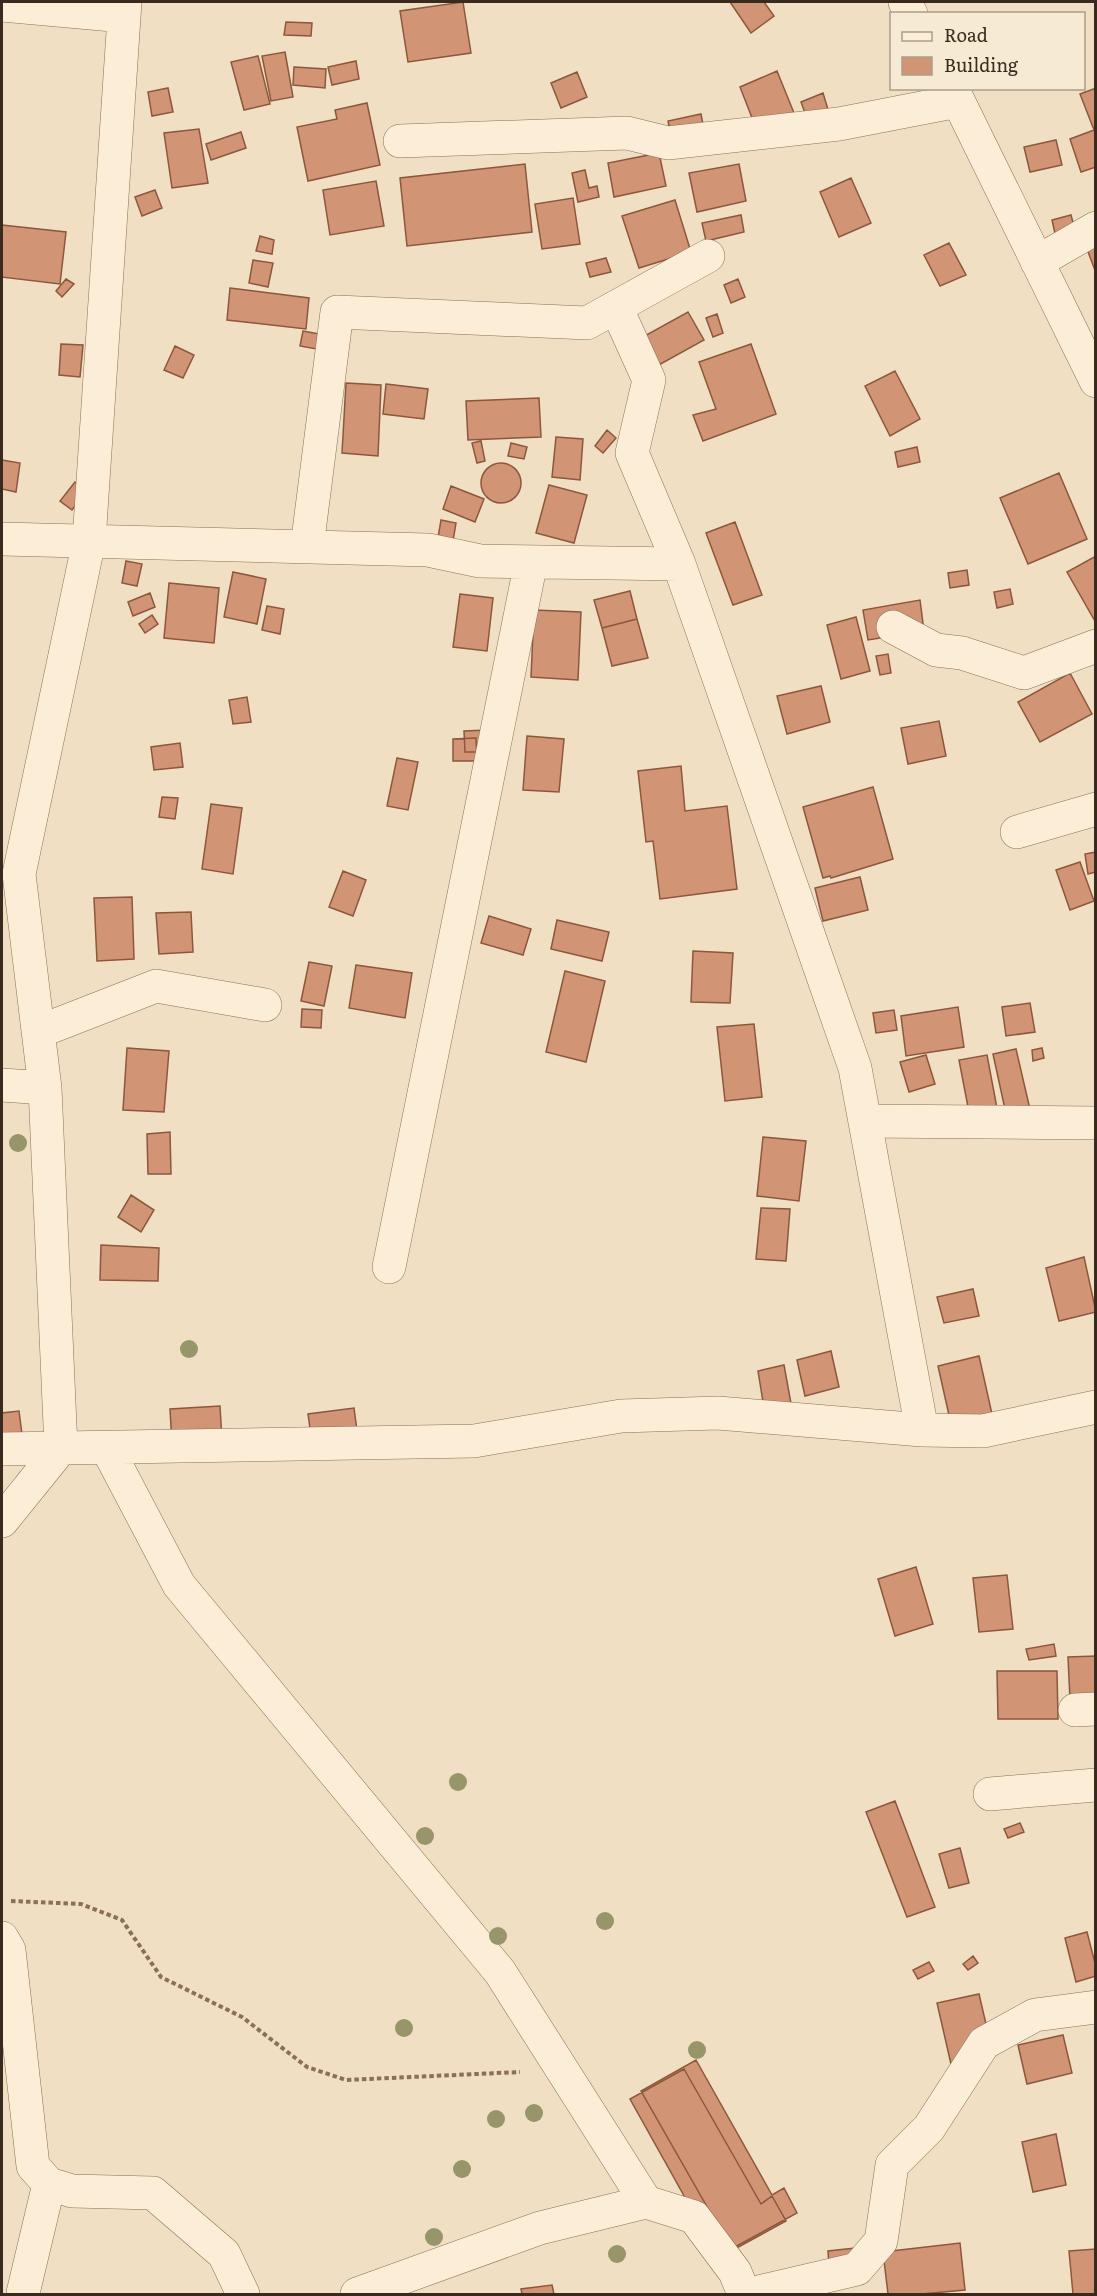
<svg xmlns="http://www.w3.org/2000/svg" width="1097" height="2296" font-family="Literata,serif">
<rect width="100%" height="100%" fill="#f0dfc2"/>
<path fill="#d19576" stroke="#8c573c" stroke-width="1.5" d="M 463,2 L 471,53 L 408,62 L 400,11 Z
M 730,2 L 764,2 L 774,16 L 751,33 Z
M 286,22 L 312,23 L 311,36 L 284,35 Z
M 285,52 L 293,97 L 271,101 L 262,56 Z
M 258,56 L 270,104 L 244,110 L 231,62 Z
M 356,61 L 359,79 L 332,85 L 328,67 Z
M 294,67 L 326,69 L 325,88 L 293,85 Z
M 777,71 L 794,113 L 756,128 L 740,87 Z
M 577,72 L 587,97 L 561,108 L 551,83 Z
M 168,88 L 173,112 L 152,116 L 148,92 Z
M 1096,88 L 1096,167 L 1081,172 L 1070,139 L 1094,130 L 1080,94 Z
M 823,93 L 833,126 L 812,132 L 801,102 Z
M 367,103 L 380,165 L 308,181 L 297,127 L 337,119 L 335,110 Z
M 701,114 L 705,135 L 672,142 L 668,121 Z
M 199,129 L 208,183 L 172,188 L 164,133 Z
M 241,132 L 246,148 L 211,160 L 206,144 Z
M 1056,140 L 1062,165 L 1030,172 L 1024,147 Z
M 659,153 L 666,186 L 614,197 L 608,163 Z
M 525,164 L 532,232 L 407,246 L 400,178 Z
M 739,164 L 746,201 L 697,212 L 689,173 Z
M 585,170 L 589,188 L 597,186 L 599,197 L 578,202 L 572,173 Z
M 851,178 L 871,223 L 839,237 L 820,192 Z
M 376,181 L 384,226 L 330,235 L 323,190 Z
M 155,190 L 162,208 L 142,216 L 135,197 Z
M 573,198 L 580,244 L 542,249 L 535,204 Z
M 675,200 L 691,252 L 639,268 L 622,216 Z
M 741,215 L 744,232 L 706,241 L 702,223 Z
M 1071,215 L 1076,234 L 1056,238 L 1052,220 Z
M 2,225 L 66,232 L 60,284 L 2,277 L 2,284 Z
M 260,236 L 274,240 L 272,254 L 256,251 Z
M 949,243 L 966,275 L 940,286 L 924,255 Z
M 1096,245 L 1096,273 L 1087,249 Z
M 606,258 L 611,272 L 590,277 L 586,263 Z
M 253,260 L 273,263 L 268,287 L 249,283 Z
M 66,279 L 74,284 L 62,297 L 56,291 Z
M 738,279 L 745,297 L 731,303 L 724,285 Z
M 230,288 L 309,298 L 306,329 L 227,320 Z
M 688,312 L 704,340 L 648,371 L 632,343 Z
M 717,314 L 723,333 L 713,337 L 706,318 Z
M 303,331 L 330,336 L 327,351 L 300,346 Z
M 61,344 L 83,345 L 80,377 L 59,375 Z
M 751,344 L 776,414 L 703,441 L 693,415 L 716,409 L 699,362 Z
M 175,346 L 194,355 L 183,378 L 164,370 Z
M 895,371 L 920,419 L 890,436 L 865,386 Z
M 346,383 L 381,385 L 378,456 L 342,453 Z
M 386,384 L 428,389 L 424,419 L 383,414 Z
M 539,398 L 541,437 L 468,440 L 466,401 Z
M 607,430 L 616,438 L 603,453 L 595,446 Z
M 556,437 L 583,439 L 580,480 L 552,477 Z
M 481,441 L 485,461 L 477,463 L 472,443 Z
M 511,443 L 527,447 L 524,459 L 508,456 Z
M 917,447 L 920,462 L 898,467 L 895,452 Z
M 2,460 L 20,463 L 16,492 L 2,489 Z
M481 483a20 20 0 1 1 40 0a20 20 0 1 1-40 0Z
M 1059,473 L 1087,539 L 1028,564 L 1000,498 Z
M 75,482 L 87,490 L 72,510 L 60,501 Z
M 549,485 L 587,495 L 574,543 L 536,533 Z
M 451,486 L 484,499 L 475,522 L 443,509 Z
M 441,520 L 456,523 L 452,547 L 437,544 Z
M 735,522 L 762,595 L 733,605 L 706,533 Z
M 1096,556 L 1096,623 L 1067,572 Z
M 126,561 L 142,564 L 137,586 L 122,583 Z
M 967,570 L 969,585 L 950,588 L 948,573 Z
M 233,572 L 266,579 L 257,624 L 224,617 Z
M 169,583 L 219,588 L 214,643 L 164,638 Z
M 1010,589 L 1013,604 L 997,608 L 994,592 Z
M 630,591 L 637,619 L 602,628 L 594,600 Z
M 150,593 L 155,607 L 133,616 L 128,602 Z
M 460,594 L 493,598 L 487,651 L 453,647 Z
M 920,600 L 924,631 L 868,640 L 863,610 Z
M 267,606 L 284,609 L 280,634 L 262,630 Z
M 534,610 L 581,612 L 578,680 L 531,677 Z
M 152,615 L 158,624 L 145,633 L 139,624 Z
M 856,617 L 870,671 L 841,679 L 827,625 Z
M 637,619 L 648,658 L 612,666 L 602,628 Z
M 888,654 L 891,673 L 880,675 L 876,656 Z
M 1070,673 L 1092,714 L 1040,742 L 1018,702 Z
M 821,686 L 830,722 L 787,734 L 777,696 Z
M 247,697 L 251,722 L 233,724 L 229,700 Z
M 939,721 L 946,756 L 908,764 L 901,728 Z
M 488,730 L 489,752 L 465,752 L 464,731 Z
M 527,736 L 564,739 L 559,792 L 523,790 Z
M 476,738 L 477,761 L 453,761 L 453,739 Z
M 180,743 L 183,767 L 154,770 L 151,747 Z
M 397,758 L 418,762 L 408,810 L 387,806 Z
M 681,766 L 685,811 L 727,806 L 737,889 L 660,899 L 653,841 L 646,842 L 638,771 Z
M 873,787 L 893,859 L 831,878 L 830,876 L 823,878 L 803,807 Z
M 162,797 L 178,798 L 175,819 L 159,817 Z
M 211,804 L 242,808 L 233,874 L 202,869 Z
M 1096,852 L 1096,872 L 1088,874 L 1085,854 Z
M 1080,862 L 1094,901 L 1070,910 L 1056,870 Z
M 343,871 L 366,880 L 353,916 L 329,907 Z
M 860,877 L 868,910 L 823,921 L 815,888 Z
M 132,897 L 134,959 L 97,961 L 94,898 Z
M 191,912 L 193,952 L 159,954 L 156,913 Z
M 489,916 L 531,929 L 523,955 L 481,943 Z
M 557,920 L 609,932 L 602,961 L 551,949 Z
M 693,951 L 733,953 L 730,1003 L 691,1002 Z
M 309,962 L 332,966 L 324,1006 L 301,1001 Z
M 356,965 L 412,973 L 405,1018 L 349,1008 Z
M 565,971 L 605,981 L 586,1062 L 546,1052 Z
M 1030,1003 L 1035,1032 L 1006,1036 L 1002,1007 Z
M 958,1007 L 964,1047 L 906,1056 L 901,1016 Z
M 302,1009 L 322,1010 L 321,1028 L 301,1027 Z
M 894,1010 L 897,1030 L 876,1033 L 873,1013 Z
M 754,1024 L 762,1097 L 725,1101 L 717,1027 Z
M 127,1048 L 169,1051 L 164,1112 L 123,1110 Z
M 1042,1048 L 1044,1058 L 1033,1061 L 1032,1050 Z
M 1016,1049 L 1032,1118 L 1008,1123 L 993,1054 Z
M 926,1055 L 935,1084 L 909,1092 L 900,1062 Z
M 987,1055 L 1000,1124 L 972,1128 L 959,1060 Z
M 170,1132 L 171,1174 L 148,1174 L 147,1134 Z
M 763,1137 L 806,1141 L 799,1201 L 757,1196 Z
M 131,1195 L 154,1210 L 141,1232 L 118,1217 Z
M 761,1208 L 790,1209 L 786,1261 L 756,1259 Z
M 101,1245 L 159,1248 L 158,1281 L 100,1280 Z
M 1084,1257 L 1096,1312 L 1059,1321 L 1046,1268 Z
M 973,1289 L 979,1316 L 944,1323 L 937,1297 Z
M 831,1351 L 839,1387 L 805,1396 L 797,1360 Z
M 979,1356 L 994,1423 L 953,1433 L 938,1366 Z
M 784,1365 L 792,1409 L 765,1414 L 758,1371 Z
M 220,1406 L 222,1441 L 172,1445 L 170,1409 Z
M 354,1408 L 358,1438 L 312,1443 L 308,1414 Z
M 19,1411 L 23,1442 L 2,1444 L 2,1413 Z
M 916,1567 L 933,1624 L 895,1636 L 878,1579 Z
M 1007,1575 L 1013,1629 L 979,1632 L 973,1578 Z
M 1054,1644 L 1056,1656 L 1029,1660 L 1026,1649 Z
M 1096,1656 L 1096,1721 L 1071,1721 L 1068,1657 Z
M 997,1671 L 1057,1671 L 1058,1719 L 998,1719 Z
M 895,1801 L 935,1907 L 907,1917 L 866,1812 Z
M 1020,1823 L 1024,1832 L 1008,1838 L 1004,1829 Z
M 960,1848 L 969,1883 L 949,1888 L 939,1854 Z
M 1087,1932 L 1096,1967 L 1096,1976 L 1076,1982 L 1065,1938 Z
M 973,1956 L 978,1963 L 968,1970 L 963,1964 Z
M 929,1962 L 934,1971 L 918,1979 L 913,1970 Z
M 979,1994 L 993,2054 L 951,2064 L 937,2003 Z
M 1063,2035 L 1072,2073 L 1027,2084 L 1018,2045 Z
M 696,2060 L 772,2195 L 784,2188 L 797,2213 L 722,2254 L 714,2219 L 641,2091 Z
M 684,2069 L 761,2204 L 772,2196 L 786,2221 L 711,2262 L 702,2228 L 630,2099 Z
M 1056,2134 L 1066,2185 L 1033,2192 L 1022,2142 Z
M 960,2243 L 965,2290 L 921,2294 L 888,2294 L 883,2252 Z
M 855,2248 L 856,2264 L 829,2266 L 828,2251 Z
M 1096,2249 L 1096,2294 L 1073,2294 L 1069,2251 Z
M 552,2285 L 554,2294 L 522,2294 L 521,2289 Z"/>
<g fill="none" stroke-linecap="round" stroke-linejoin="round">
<defs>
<path id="minor" d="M 905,2 L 911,14
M 2,5 L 124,16
M 952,88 L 1096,381
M 400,141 L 627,133 L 668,143 L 839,124 L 958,101
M 1037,262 L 1096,228
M 616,307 L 649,380 L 632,453 L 679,564
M 2,539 L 428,550 L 480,561 L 679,564 L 855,1068 L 922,1430
M 307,547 L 337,312 L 587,323 L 708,256
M 893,627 L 936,650 L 962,653 L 1024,673 L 1096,646
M 1017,832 L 1096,809
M 38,1032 L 156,986 L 265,1005
M 2,1085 L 45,1088
M 865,1121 L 1096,1123
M 389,1267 L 531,562
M 107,1448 L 179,1585 L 500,1972 L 646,2202
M 2,1449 L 474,1441 L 621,1416 L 718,1413 L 922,1430 L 983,1431 L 1096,1407
M 2,1521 L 61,1448 L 45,1088 L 19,874 L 89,541 L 125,2
M 1075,1710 L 1096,1709
M 990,1794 L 1096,1785
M 2,1938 L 9,1950 L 33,2166 L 49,2184 L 72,2191 L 153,2193 L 224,2254 L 243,2294
M 23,2293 L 49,2184
M 357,2294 L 540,2228 L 646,2202 L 694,2217 L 735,2272 L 744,2294
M 750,2294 L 857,2269 L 881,2241 L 892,2165 L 929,2128 L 984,2043 L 1035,2015 L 1096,2007"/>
</defs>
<use href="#minor" stroke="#8b7058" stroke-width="34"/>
<path stroke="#8b7058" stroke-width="4" stroke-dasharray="4.5 3" stroke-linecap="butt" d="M 11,1901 L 81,1904 L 122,1920 L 161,1977 L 242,2017 L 307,2067 L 346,2080 L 520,2072"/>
<use href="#minor" stroke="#fbedd6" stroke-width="33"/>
</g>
<g fill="#97956a">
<circle cx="18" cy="1143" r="9"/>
<circle cx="189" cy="1349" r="9"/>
<circle cx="458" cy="1782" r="9"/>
<circle cx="425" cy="1836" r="9"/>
<circle cx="605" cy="1921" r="9"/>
<circle cx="498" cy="1936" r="9"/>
<circle cx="404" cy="2028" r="9"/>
<circle cx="697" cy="2050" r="9"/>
<circle cx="534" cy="2113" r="9"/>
<circle cx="496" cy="2119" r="9"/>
<circle cx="462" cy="2169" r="9"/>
<circle cx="434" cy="2237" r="9"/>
<circle cx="617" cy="2254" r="9"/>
</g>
<rect width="1097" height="2296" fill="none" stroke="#3a291d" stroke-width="6"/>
<rect x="890" y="12" width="195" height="78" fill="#f7ead2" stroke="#ab9d8a" stroke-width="1.5"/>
<rect x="902" y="32" width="30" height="9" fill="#fbedd6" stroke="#ab9d8a" stroke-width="1.5"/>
<text x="944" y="42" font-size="18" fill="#3a291d">Road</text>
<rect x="902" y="57" width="30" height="18" fill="#d19576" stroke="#ab9d8a" stroke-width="1.5"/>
<text x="944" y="72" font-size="18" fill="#3a291d">Building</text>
</svg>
